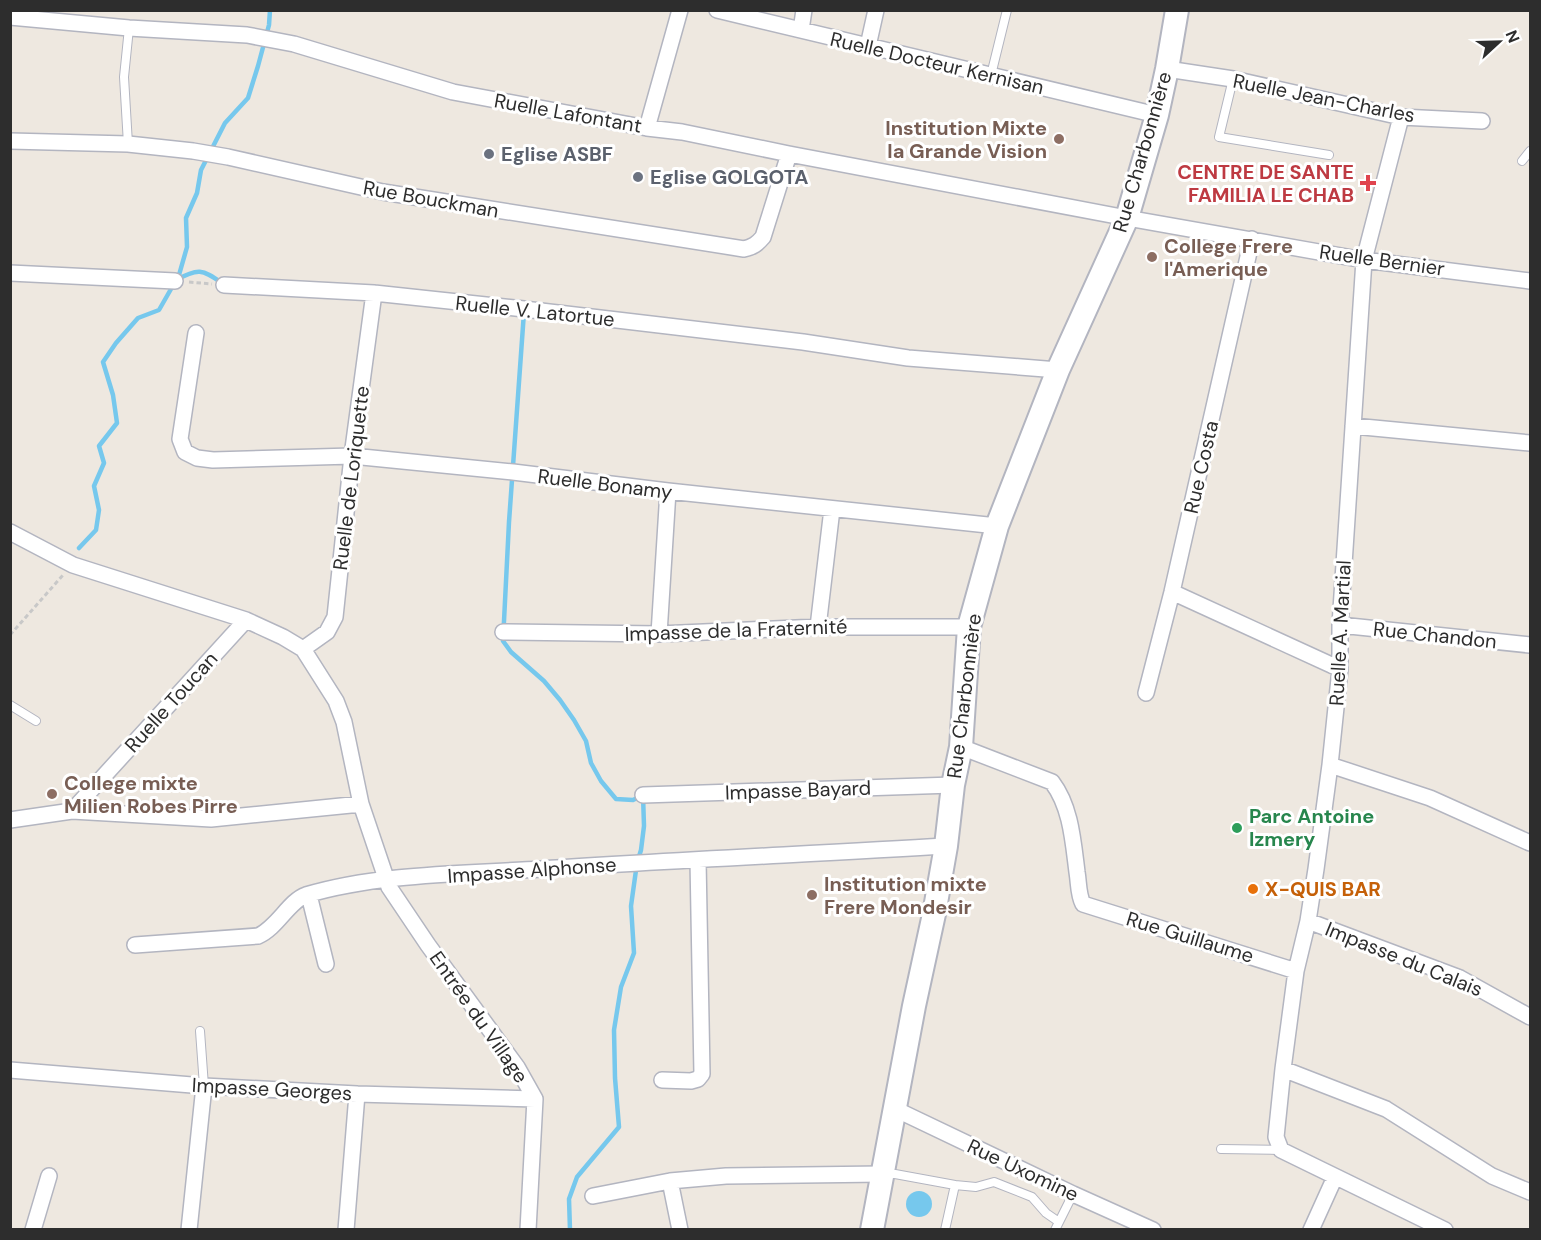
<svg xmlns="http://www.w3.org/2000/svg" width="1541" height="1240" font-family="'DM Sans',sans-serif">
<rect width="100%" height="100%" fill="#eee8e0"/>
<path fill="#76c8ed" d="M906 1204a13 13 0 1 1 26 0a13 13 0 1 1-26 0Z"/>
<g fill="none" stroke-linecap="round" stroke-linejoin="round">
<path stroke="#76c8ed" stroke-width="4.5" d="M 176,280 C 198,268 202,269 222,283
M 524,312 L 509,522 L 503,641 L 511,652 L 544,681 L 560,700 L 574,720 L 586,741 L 591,763 L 601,781 L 616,799 L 633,800 L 643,795 L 644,826 L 641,850 L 637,863 L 631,906 L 634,953 L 621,987 L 614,1030 L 615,1078 L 619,1127 L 577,1177 L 569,1199 L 570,1230
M 79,548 L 96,530 L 99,510 L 94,486 L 104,463 L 99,446 L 117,423 L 113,395 L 103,362 L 116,343 L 138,318 L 159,310 L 179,275 L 187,247 L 186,218 L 197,193 L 201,170 L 225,123 L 248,98 L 258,66 L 269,25 L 270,10"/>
<defs>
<path id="lane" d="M 991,75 L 1007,10
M 1233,79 L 1219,137 L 1329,155
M 128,144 L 124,77 L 129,28
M 1522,161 L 1530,151
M 10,705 L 36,721
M 200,1031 L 204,1086
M 1221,1149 L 1281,1150
M 884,1174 L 895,1174 L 955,1185 L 945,1230
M 955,1185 L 976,1187 L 994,1182 L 1032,1197 L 1046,1213 L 1059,1222
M 1055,1230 L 1073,1194"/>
<path id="street" d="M 717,10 L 1157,115
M 10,17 L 129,28 L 247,35 L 294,44 L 453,92 L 647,128 L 682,132 L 789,154 L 1127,218 L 1364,260 L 1530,281
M 801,30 L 804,10
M 868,46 L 876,10
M 1167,69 L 1233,79 L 1401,117 L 1482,121
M 1401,117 L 1364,260 L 1340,625 L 1340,669 L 1330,765 L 1316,869 L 1308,921 L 1296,971 L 1283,1069 L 1276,1137 L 1281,1150 L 1445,1230
M 647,128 L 680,10
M 10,141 L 128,144 L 193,151 L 228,157 L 383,192 L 744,249 C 753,247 757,244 763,237 L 789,154
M 10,273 L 175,281
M 224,285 L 374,293 L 524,309 L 803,342 L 908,358 L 1058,370
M 196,333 L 180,439 L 185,452 L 197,458 L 213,460 L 352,456 L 513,472 L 668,491 L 997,526
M 1353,426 L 1530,443
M 10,532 L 73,565 L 246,620 L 283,637 L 303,649 L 336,701 L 344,722 L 361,804 L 389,887 L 428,945 L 517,1067 L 535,1099 L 528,1230
M 1172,592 L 1340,669
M 1340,625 L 1530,645
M 818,627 L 832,509
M 503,632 L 659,634 L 818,627 L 969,627
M 659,634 L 668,491
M 303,649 L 327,632 L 335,617 L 352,456 L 374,293
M 1146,693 L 1172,592 L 1252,239
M 961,747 L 1052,782 C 1071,807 1073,841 1077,872 C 1079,884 1078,894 1083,904 L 1296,971
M 1330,765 L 1430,798 L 1530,843
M 643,795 L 953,785
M 72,811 L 246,620
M 10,820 L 72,811 L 211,819 L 361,804
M 309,895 L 326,964
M 1308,921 L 1460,978 L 1530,1017
M 135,945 L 258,936 C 277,928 289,901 306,895 C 380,873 465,874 541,869 C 676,860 811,854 946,846
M 1283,1069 L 1386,1109 L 1492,1176 L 1530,1192
M 10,1070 L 204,1086 L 357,1094 L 535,1099
M 662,1080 L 691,1081 L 698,1079 L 702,1074 L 698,860
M 895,1109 L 1073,1194 L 1153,1230
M 593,1196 L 670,1181
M 33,1230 L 49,1176
M 189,1230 L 204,1086
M 346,1230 L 357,1094
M 680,1230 L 670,1181 L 726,1176 L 883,1174
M 1311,1230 L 1335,1177"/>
<path id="secondary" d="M 872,1230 L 914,1006 L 934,914 L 946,846 L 953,785 L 961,747 L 969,627 L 997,526 L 1058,370 L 1127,218 L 1157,115 L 1167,69 L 1177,10"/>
</defs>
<use href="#lane" stroke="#b3b5c0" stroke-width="10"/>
<use href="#street" stroke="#b3b5c0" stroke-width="18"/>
<use href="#secondary" stroke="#b3b5c0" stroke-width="26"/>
<path stroke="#c8c8c8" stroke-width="3" stroke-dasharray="4.5 3" stroke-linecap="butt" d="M 189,282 L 212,284
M 10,635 L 63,575"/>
<use href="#lane" stroke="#fff" stroke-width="8"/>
<use href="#street" stroke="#fff" stroke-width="15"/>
<use href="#secondary" stroke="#fff" stroke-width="22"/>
</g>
<g fill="#8d6e63" stroke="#fff" stroke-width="2">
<circle cx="1059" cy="139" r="6"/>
<circle cx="1152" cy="257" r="6"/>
<circle cx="52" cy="794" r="6"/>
<circle cx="812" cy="895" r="6"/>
</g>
<g fill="#6b7280" stroke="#fff" stroke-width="2">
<circle cx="489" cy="154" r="6"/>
<circle cx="638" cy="177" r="6"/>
</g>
<path fill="#e0444e" stroke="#fff" stroke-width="2" d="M1365 174h6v6h6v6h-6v6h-6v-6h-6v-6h6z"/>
<circle fill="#2e9e5b" stroke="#fff" stroke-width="2" cx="1237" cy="828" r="6"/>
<circle fill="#e8710a" stroke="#fff" stroke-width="2" cx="1253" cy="889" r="6"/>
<g text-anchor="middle" stroke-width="6" stroke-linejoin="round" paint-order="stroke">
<g font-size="20" fill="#2d2d2d" stroke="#fff">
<text transform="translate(937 63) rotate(13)" y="7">Ruelle Docteur Kernisan</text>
<text transform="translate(1324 98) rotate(11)" y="7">Ruelle Jean-Charles</text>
<text transform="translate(568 113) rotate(10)" y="7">Ruelle Lafontant</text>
<text transform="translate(1142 152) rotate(-74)" y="7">Rue Charbonnière</text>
<text transform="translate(431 199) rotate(10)" y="7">Rue Bouckman</text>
<text transform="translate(1382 260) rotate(8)" y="7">Ruelle Bernier</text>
<text transform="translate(535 311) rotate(6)" y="7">Ruelle V. Latortue</text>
<text transform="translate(1201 467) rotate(-77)" y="7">Rue Costa</text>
<text transform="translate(351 478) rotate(-83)" y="7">Ruelle de Loriquette</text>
<text transform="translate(605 484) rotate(7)" y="7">Ruelle Bonamy</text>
<text transform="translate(736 630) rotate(-2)" y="7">Impasse de la Fraternité</text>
<text transform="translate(1340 633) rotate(-87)" y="7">Ruelle A. Martial</text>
<text transform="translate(1435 635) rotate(6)" y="7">Rue Chandon</text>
<text transform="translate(964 696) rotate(-83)" y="7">Rue Charbonnière</text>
<text transform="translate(171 702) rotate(-48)" y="7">Ruelle Toucan</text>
<text transform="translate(798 790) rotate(-2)" y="7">Impasse Bayard</text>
<text transform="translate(532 870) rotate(-4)" y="7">Impasse Alphonse</text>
<text transform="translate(1190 937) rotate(17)" y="7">Rue Guillaume</text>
<text transform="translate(1404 959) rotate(22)" y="7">Impasse du Calais</text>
<text transform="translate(479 1017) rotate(55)" y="7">Entrée du Village</text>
<text transform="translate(272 1089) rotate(3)" y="7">Impasse Georges</text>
<text transform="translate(1023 1170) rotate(25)" y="7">Rue Uxomine</text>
</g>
<g font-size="20" font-weight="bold" fill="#785e54" stroke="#fff" text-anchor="start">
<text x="1047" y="135" text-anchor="end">Institution Mixte<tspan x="1047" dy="23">la Grande Vision</tspan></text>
<text x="1164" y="253">College Frere<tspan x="1164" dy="23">l'Amerique</tspan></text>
<text x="64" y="790">College mixte<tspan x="64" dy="23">Milien Robes Pirre</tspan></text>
<text x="824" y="891">Institution mixte<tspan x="824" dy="23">Frere Mondesir</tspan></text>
</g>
<g font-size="20" font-weight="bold" fill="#5b616d" stroke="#fff" text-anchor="start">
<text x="501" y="161">Eglise ASBF</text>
<text x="650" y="184">Eglise GOLGOTA</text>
</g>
<g font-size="20" font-weight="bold" fill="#be3a42" stroke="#fff" text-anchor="end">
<text x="1354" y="179">CENTRE DE SANTE<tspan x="1354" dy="23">FAMILIA LE CHAB</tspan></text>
</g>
<g font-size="20" font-weight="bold" fill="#27864d" stroke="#fff" text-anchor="start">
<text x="1249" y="823">Parc Antoine<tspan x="1249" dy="23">Izmery</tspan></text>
</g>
<g font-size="20" font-weight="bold" fill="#c56008" stroke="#fff" text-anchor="start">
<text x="1265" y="896">X-QUIS BAR</text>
</g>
</g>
<rect width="1541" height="1240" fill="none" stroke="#2d2d2d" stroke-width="24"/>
<g transform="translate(1499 42) rotate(68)" stroke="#ffffff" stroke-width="4.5" paint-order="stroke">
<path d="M0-4.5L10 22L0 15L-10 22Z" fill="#2d2d2d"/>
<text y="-9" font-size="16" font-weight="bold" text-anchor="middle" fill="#2d2d2d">N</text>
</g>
</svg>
